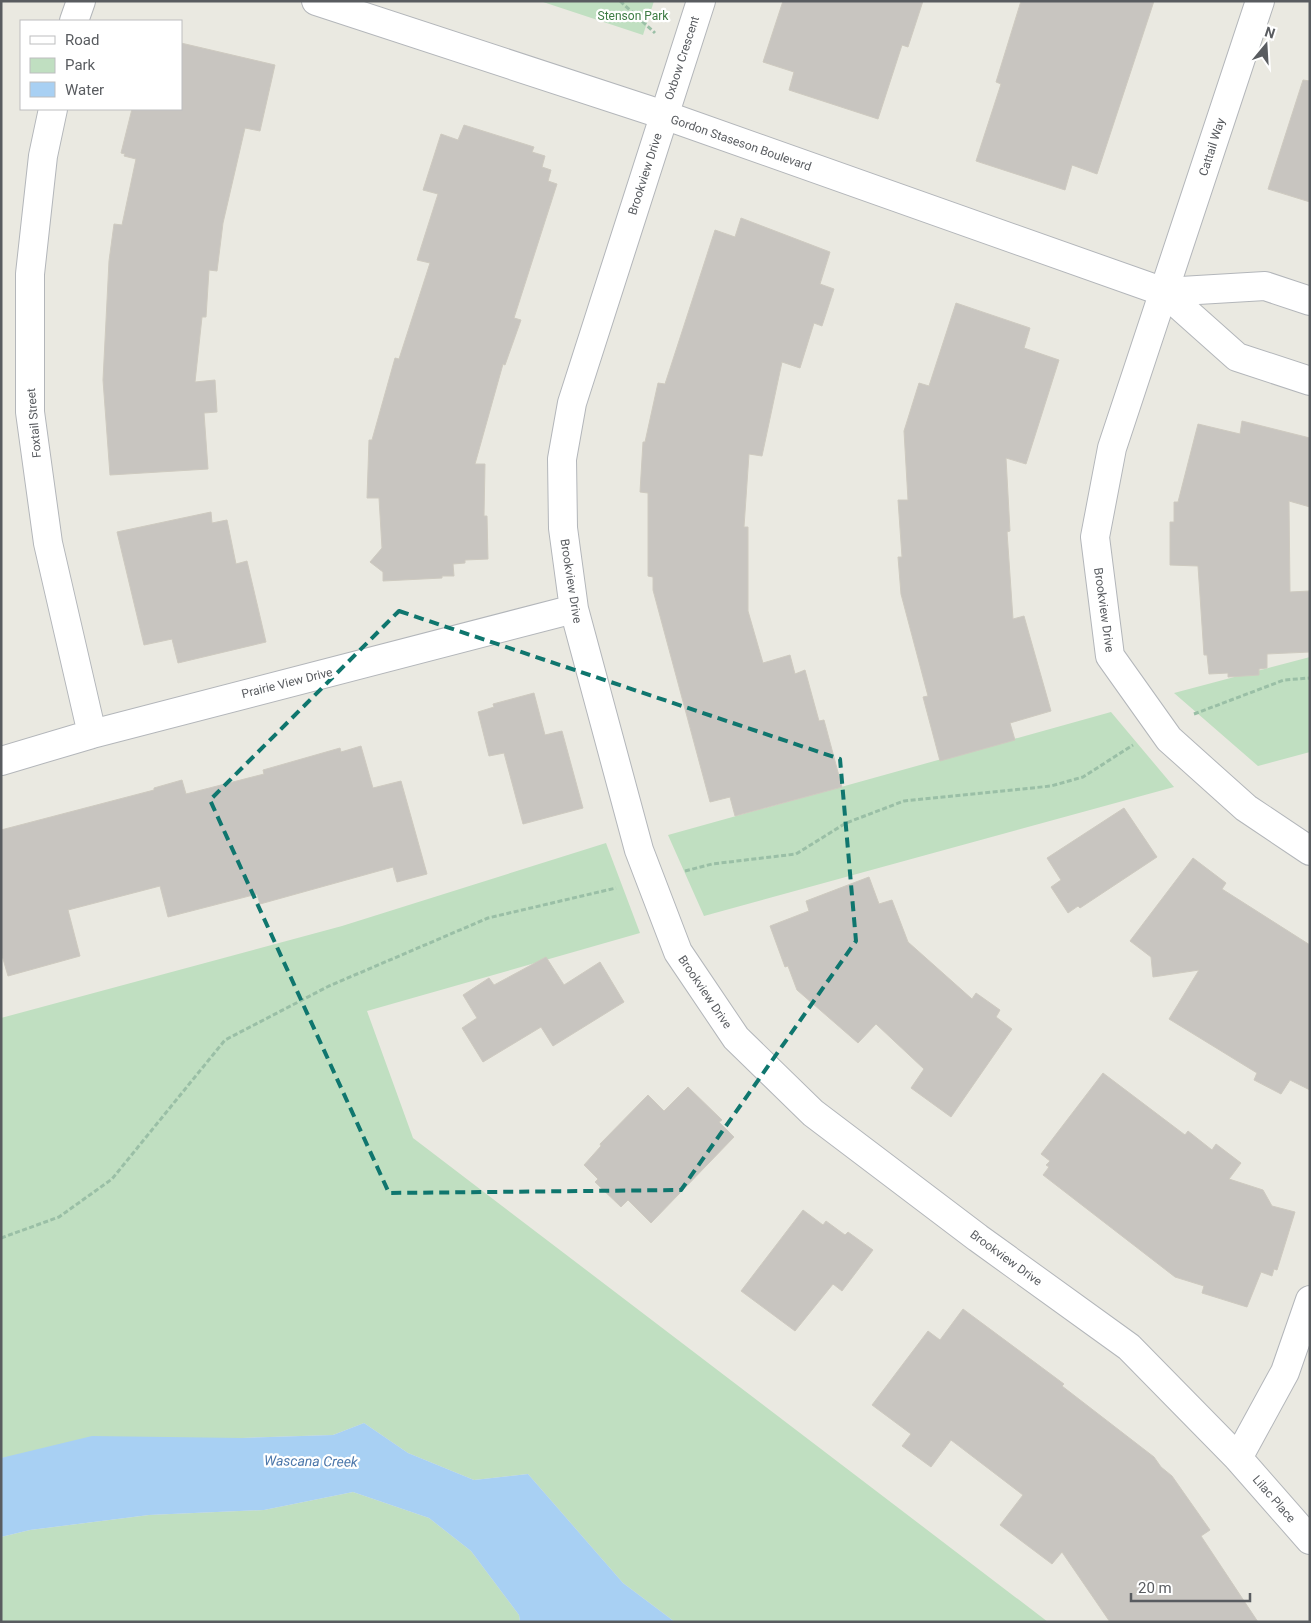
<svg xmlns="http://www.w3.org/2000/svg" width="1311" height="1623" font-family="Roboto,sans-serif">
<rect width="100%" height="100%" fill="#eae9e1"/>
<path fill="#c0dfc1" d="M 540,1 L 654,1 L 643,35 Z
M 1310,657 L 1310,752 L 1258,766 L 1174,693 Z
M 1111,712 L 1174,787 L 704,916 L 668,835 Z
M 606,843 L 640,933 L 367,1011 L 413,1138 L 1048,1622 L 675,1622 L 623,1583 L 528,1474 L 474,1480 L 408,1453 L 364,1423 L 333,1435 L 242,1438 L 1,1458 L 1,1018 L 342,926 Z
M 353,1492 L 429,1518 L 471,1551 L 519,1615 L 520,1622 L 1,1622 L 1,1537 L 30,1530 L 149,1515 L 264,1510 Z"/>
<path fill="#a8d0f3" d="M 364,1423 L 408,1453 L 474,1480 L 528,1474 L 623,1583 L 675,1622 L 520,1622 L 519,1615 L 471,1551 L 429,1518 L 353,1492 L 264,1510 L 149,1515 L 30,1530 L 1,1537 L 1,1458 L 92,1436 L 242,1438 L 333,1435 Z"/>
<path fill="#c8c5c0" stroke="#cecac0" d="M 783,1 L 923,1 L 908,47 L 902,45 L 878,119 L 789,90 L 794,72 L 763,62 Z
M 1021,1 L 1154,1 L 1097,174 L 1072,165 L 1065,190 L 976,161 L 1001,84 L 996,82 Z
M 181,43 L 275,65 L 260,131 L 245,128 L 223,223 L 217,271 L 209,270 L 206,317 L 202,317 L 195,382 L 215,380 L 217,412 L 204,413 L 208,469 L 110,475 L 103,380 L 109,261 L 114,224 L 122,225 L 136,159 L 124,156 L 125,154 L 121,153 L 132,109 L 181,109 Z
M 1303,80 L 1310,81 L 1310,202 L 1268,189 Z
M 464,125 L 534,147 L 532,152 L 545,156 L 542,167 L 551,170 L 548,181 L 557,184 L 514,318 L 521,320 L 505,365 L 503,364 L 475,464 L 485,464 L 484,516 L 487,516 L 488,559 L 465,560 L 465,563 L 453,564 L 454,576 L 442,576 L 442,578 L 383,581 L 383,572 L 370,562 L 382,548 L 379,498 L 367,498 L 369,440 L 372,440 L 395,358 L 399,359 L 430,263 L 417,260 L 438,194 L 423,190 L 441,134 L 458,140 Z
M 741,218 L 830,252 L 820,284 L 834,289 L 822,326 L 814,323 L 800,368 L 782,362 L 762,456 L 749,454 L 744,527 L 748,527 L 748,611 L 763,663 L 790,655 L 795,674 L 805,670 L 819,721 L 824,720 L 842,787 L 735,816 L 730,797 L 710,802 L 653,590 L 653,577 L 648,576 L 648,493 L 640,492 L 643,442 L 645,442 L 658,383 L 665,384 L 715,230 L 735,237 Z
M 956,303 L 1030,328 L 1024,348 L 1059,360 L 1026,464 L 1006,458 L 1010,531 L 1007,532 L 1013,619 L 1024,616 L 1051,711 L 1010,723 L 1015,740 L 940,761 L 923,697 L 928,696 L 901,594 L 898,557 L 902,557 L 898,500 L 908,500 L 904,431 L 919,383 L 929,386 Z
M 1242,421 L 1310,438 L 1310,507 L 1289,501 L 1290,592 L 1310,591 L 1310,652 L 1267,654 L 1267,668 L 1259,669 L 1259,675 L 1228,677 L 1228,673 L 1209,674 L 1207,655 L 1204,655 L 1198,566 L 1170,565 L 1170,522 L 1174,522 L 1174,502 L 1178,502 L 1198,424 L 1240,434 Z
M 211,512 L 212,523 L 227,520 L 236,564 L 247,561 L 266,642 L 178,663 L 172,639 L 144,645 L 117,532 Z
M 534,693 L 545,735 L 562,731 L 583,808 L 523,824 L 504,753 L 489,756 L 478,712 L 494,707 L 493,704 Z
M 361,746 L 373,788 L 401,781 L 427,874 L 397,882 L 393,867 L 260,904 L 257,894 L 168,917 L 160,886 L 68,910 L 80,956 L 8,976 L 1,952 L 1,830 L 154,790 L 154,788 L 182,780 L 186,794 L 264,774 L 263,770 L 340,748 L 341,752 Z
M 1124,808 L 1157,857 L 1080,908 L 1078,906 L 1068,913 L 1051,887 L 1061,880 L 1047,858 Z
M 1193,858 L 1226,883 L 1222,889 L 1310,945 L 1310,1090 L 1290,1080 L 1281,1094 L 1254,1080 L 1257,1073 L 1169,1019 L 1199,970 L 1153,977 L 1151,957 L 1130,941 Z
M 869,877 L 879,904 L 892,900 L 908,942 L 972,999 L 976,993 L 1000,1010 L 996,1017 L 1012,1029 L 951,1117 L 911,1088 L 924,1069 L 876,1024 L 858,1043 L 797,990 L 788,966 L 785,967 L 770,926 L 809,911 L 806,901 Z
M 546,957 L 564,985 L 600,962 L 624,1002 L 553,1046 L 541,1027 L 483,1062 L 462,1028 L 477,1018 L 463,995 L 489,978 L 494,985 Z
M 1103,1073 L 1185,1135 L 1188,1131 L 1212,1150 L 1216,1144 L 1241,1163 L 1229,1179 L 1263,1190 L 1272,1206 L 1295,1212 L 1277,1270 L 1274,1269 L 1272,1276 L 1261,1272 L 1247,1307 L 1202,1293 L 1204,1286 L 1175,1277 L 1043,1175 L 1049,1167 L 1046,1165 L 1050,1161 L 1041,1154 Z
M 688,1087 L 722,1120 L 719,1122 L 734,1137 L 651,1223 L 628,1200 L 621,1207 L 595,1182 L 598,1179 L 584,1165 L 601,1146 L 600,1144 L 648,1095 L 664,1111 Z
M 803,1210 L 823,1225 L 826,1221 L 845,1235 L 848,1232 L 873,1250 L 842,1291 L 833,1284 L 795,1331 L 741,1291 Z
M 963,1309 L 1064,1384 L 1062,1386 L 1154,1457 L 1161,1467 L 1172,1476 L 1210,1530 L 1201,1536 L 1258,1622 L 1110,1622 L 1062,1552 L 1052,1564 L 1000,1525 L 1023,1495 L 951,1440 L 931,1467 L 902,1446 L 911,1434 L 872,1405 L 928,1331 L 940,1340 Z"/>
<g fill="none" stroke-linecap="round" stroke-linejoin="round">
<defs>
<path id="minor" d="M 701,1 L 572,403 L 562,459 L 563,528 L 574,609 L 639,850 L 678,952 L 736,1038 L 813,1113 L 978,1238 L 1129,1347 L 1238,1458 L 1310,1540
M 1260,1 L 1112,448 L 1095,537 L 1110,656 L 1169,739 L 1246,808 L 1310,851
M 74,21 L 81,1
M 53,109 L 43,156 L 30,274 L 30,412 L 48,543 L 92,734
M 1,761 L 92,734 L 574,609
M 1238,1458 L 1285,1372 L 1310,1300"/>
<path id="tertiary" d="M 316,1 L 664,115 L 1164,292 L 1237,357 L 1310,381
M 1164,292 L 1265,286 L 1310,301"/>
</defs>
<use href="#minor" stroke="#b3b6ba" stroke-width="30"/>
<use href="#tertiary" stroke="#b3b6ba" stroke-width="30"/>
<path stroke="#9abfa6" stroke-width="3" stroke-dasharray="5 2.5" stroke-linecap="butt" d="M 620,1 L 655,33
M 1194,714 L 1284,680 L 1310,678
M 685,871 L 712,864 L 796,854 L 846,823 L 904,801 L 1051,786 L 1083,777 L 1133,745
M 1,1238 L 59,1217 L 112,1179 L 225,1040 L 329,986 L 488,918 L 616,888"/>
<use href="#minor" stroke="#fff" stroke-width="28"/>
<use href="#tertiary" stroke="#fff" stroke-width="28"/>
</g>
<path fill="none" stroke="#0f766e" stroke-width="4" stroke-dasharray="10 6" stroke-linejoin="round" d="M 399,611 L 840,759 L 856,941 L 681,1190 L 389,1193 L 210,800 Z"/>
<g text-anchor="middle" stroke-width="4.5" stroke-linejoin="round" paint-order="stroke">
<g font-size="12" fill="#3d7b43" stroke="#fff">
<text x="633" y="20">Stenson Park</text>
</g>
<g font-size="12" fill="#595c60" stroke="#fff">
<text transform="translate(682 58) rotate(-72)" y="4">Oxbow Crescent</text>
<text transform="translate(741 143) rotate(19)" y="4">Gordon Staseson Boulevard</text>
<text transform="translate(1212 147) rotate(-72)" y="4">Cattail Way</text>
<text transform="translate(645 174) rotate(-72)" y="4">Brookview Drive</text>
<text transform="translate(34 423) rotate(-95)" y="4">Foxtail Street</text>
<text transform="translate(571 581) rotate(81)" y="4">Brookview Drive</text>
<text transform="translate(1104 610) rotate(82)" y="4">Brookview Drive</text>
<text transform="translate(287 683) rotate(-14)" y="4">Prairie View Drive</text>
<text transform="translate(705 992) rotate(56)" y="4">Brookview Drive</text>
<text transform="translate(1006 1258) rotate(36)" y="4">Brookview Drive</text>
<text transform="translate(1274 1499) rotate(49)" y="4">Lilac Place</text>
</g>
<g font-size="14" font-style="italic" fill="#4c77aa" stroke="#fff">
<text transform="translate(311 1461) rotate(1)" y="5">Wascana Creek</text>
</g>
</g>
<rect width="1311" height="1623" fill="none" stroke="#595c60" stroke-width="5"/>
<rect x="20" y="20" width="162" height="90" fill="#ffffff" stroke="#bdbebf"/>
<rect x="30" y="36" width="25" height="8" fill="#ffffff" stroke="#bdbebf"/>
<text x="65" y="45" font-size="15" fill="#595c60">Road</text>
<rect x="30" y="58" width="25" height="15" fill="#c0dfc1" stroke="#bdbebf"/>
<text x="65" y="70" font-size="15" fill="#595c60">Park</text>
<rect x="30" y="82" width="25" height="15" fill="#a8d0f3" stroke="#bdbebf"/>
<text x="65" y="95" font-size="15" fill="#595c60">Water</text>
<g transform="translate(1266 45) rotate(18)" stroke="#ffffff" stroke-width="4" paint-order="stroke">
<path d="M0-4L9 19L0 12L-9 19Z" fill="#595c60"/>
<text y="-8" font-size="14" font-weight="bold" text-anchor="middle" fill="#595c60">N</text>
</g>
<path d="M1131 1593v8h119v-8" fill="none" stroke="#595c60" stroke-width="2.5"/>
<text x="1138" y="1593" font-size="15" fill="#595c60" stroke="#ffffff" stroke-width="4" paint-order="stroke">20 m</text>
</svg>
